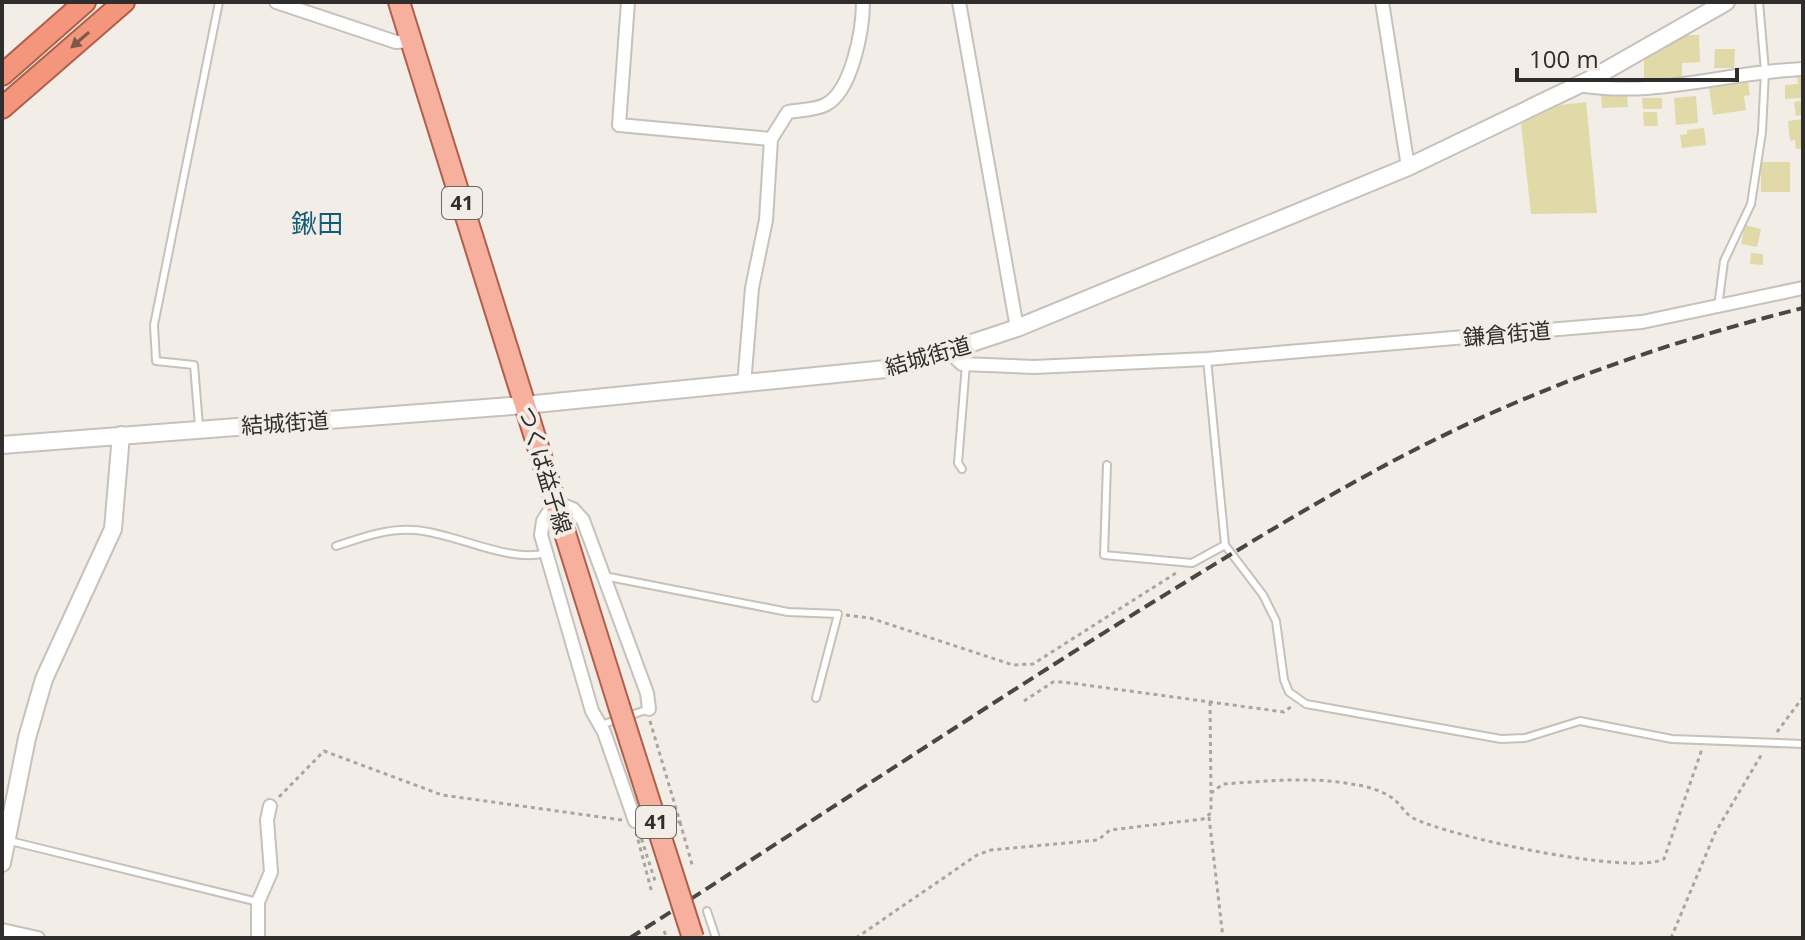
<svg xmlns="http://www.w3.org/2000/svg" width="1805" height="940" font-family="'Open Sans','Noto Sans JP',sans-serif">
<rect width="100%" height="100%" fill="#f3ede7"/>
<path fill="#e1d9a8" d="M 1677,35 L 1699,35 L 1700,62 L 1682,63 L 1682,81 L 1644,80 L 1644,54 Z
M 1715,49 L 1735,49 L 1734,68 L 1714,68 Z
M 1797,77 L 1803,77 L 1803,98 L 1785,99 L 1785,85 L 1798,84 Z
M 1748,82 L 1750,95 L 1744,96 L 1746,110 L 1713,115 L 1709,88 Z
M 1627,94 L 1628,107 L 1602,108 L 1601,95 Z
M 1696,96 L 1698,123 L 1676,125 L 1674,98 Z
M 1642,98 L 1662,98 L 1662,109 L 1643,109 Z
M 1803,100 L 1803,115 L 1796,116 L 1794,102 Z
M 1586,102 L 1597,213 L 1531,214 L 1521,124 L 1560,105 Z
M 1643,112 L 1657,112 L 1658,126 L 1644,126 Z
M 1803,119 L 1803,149 L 1796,149 L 1795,140 L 1790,141 L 1788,121 Z
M 1704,128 L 1706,145 L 1682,148 L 1680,135 L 1687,134 L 1687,130 Z
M 1761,162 L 1790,162 L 1790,192 L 1761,192 Z
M 1745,225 L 1761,229 L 1757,247 L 1741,244 Z
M 1751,253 L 1763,254 L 1763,265 L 1750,264 Z"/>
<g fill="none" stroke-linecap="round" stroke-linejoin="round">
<defs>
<path id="service" d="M 1718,307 L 1724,261 L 1751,204 L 1762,132 L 1765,71 L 1759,2
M 1207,359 L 1225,545 L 1263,595 L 1276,621 L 1284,680 L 1289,692 L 1306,704 L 1501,739 L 1525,738 L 1580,721 L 1672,739 L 1803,744
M 199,426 L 194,365 L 156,361 L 154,325 L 219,2
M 1107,465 L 1104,555 L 1192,563 L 1225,545
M 962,469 L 958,463 L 966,364
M 336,546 C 361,538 387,528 414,530 C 453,532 510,564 546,553
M 604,576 L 788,612 L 838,614 L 816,698
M 601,725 L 649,709
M 10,841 L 258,902
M 707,911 L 716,938"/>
<path id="minor" d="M 276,2 L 396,42 L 411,41
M 628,2 L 619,125 L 771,139
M 959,2 L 1017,328
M 1382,2 L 1408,167
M 1578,85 C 1659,98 1724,72 1803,69
M 949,352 L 962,364 L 1034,367 L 1207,359 L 1642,322 L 1803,288
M 744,385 L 752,288 L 766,220 L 771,139 L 788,112 C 799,110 815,110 825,105 C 852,92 863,29 863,2
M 635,821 L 604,732 L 592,711 L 541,535 L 543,521 L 555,502 L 573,509 L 583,520 L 647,693 L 649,709
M 2,930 L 38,938
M 258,938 L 258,902 L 271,872 L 267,820 L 270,806"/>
<path id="tertiary" d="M 2,445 L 525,405 L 896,368 L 1017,328 L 1408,167 L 1591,79 L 1726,2
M 2,863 L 27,738 L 44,679 L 113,529 L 121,435"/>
<path id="primary" d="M 399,2 L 619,706"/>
<path id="trunk" d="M 2,75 L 85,2
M 2,108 L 124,2"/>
</defs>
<use href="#service" stroke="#c6c1bb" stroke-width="10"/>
<use href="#minor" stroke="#c6c1bb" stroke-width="16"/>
<use href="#tertiary" stroke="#c6c1bb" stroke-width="20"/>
<use href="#primary" stroke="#ae604b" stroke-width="24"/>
<use href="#trunk" stroke="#ae604b" stroke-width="24"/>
<path stroke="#aaa5a1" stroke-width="3" stroke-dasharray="4 4" stroke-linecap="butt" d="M 846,615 L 870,618 L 1013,665 L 1033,664 L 1176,573
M 1024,701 L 1053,682 L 1063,682 L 1284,712 L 1292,706
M 1210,702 L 1211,793
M 650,721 L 680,822 L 673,822
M 1777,732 L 1803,697
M 279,797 L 324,751 L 442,795 L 622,820
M 1209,817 L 1223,938
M 680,822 L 693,868
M 639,831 L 656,884
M 636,832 L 652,893
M 664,931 L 667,938
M 856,938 L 977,855 L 991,850 L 1098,840 L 1110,830 L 1203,819 L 1211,813 L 1211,793 L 1223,784 C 1267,781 1313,776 1357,785 C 1370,787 1386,792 1396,801 C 1402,807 1407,815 1413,818 C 1450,837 1631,876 1664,859 L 1702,749
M 1671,938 L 1715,833 L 1763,752"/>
<use href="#service" stroke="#fff" stroke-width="6"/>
<use href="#minor" stroke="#fff" stroke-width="12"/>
<use href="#tertiary" stroke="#fff" stroke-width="16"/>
<use href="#primary" stroke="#f7b09d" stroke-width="20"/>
<use href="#trunk" stroke="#f4967c" stroke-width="20"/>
<path stroke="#494744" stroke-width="4" stroke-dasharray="12 6" stroke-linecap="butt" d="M 630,938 C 802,828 972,715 1145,607 C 1264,534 1381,460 1510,405 C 1605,364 1703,333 1803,308"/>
<defs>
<path id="primary-bridge" d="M 619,706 L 693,938"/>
</defs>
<use href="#primary-bridge" stroke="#ae604b" stroke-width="24" stroke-linecap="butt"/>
<use href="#primary-bridge" stroke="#f7b09d" stroke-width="20"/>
</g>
<defs><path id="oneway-solid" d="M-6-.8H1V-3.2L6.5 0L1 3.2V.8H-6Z" transform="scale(2)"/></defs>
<use fill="#7e584c" href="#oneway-solid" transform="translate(80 40) rotate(139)"/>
<g text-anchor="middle" stroke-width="8" stroke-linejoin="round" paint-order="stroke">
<g fill="#f3ede7" stroke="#6a6764" stroke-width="2">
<rect x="442" y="187" width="40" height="32" rx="6"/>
<rect x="636" y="806" width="40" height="32" rx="6"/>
</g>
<g font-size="20" font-weight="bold" fill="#302e2c">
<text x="462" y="210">41</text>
<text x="656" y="829">41</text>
</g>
<g font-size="22" fill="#302e2c" stroke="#f3ede7">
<text transform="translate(1507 334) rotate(-5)" y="8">鎌倉街道</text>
<text transform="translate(928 356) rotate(-16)" y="8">結城街道</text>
<text transform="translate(285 423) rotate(-4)" y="8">結城街道</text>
<text transform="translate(545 470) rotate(73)" y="8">つくば益子線</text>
</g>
<g font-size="26" fill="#125c77" stroke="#f3ede7">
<text x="317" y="233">鍬田</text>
</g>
</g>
<rect width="1805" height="940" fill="none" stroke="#302e2c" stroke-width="8"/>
<path d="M1517 68v12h220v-12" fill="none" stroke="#302e2c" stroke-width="4"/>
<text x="1529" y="68" font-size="24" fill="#302e2c" stroke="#f3ede7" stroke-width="6" paint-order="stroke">100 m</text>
</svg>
